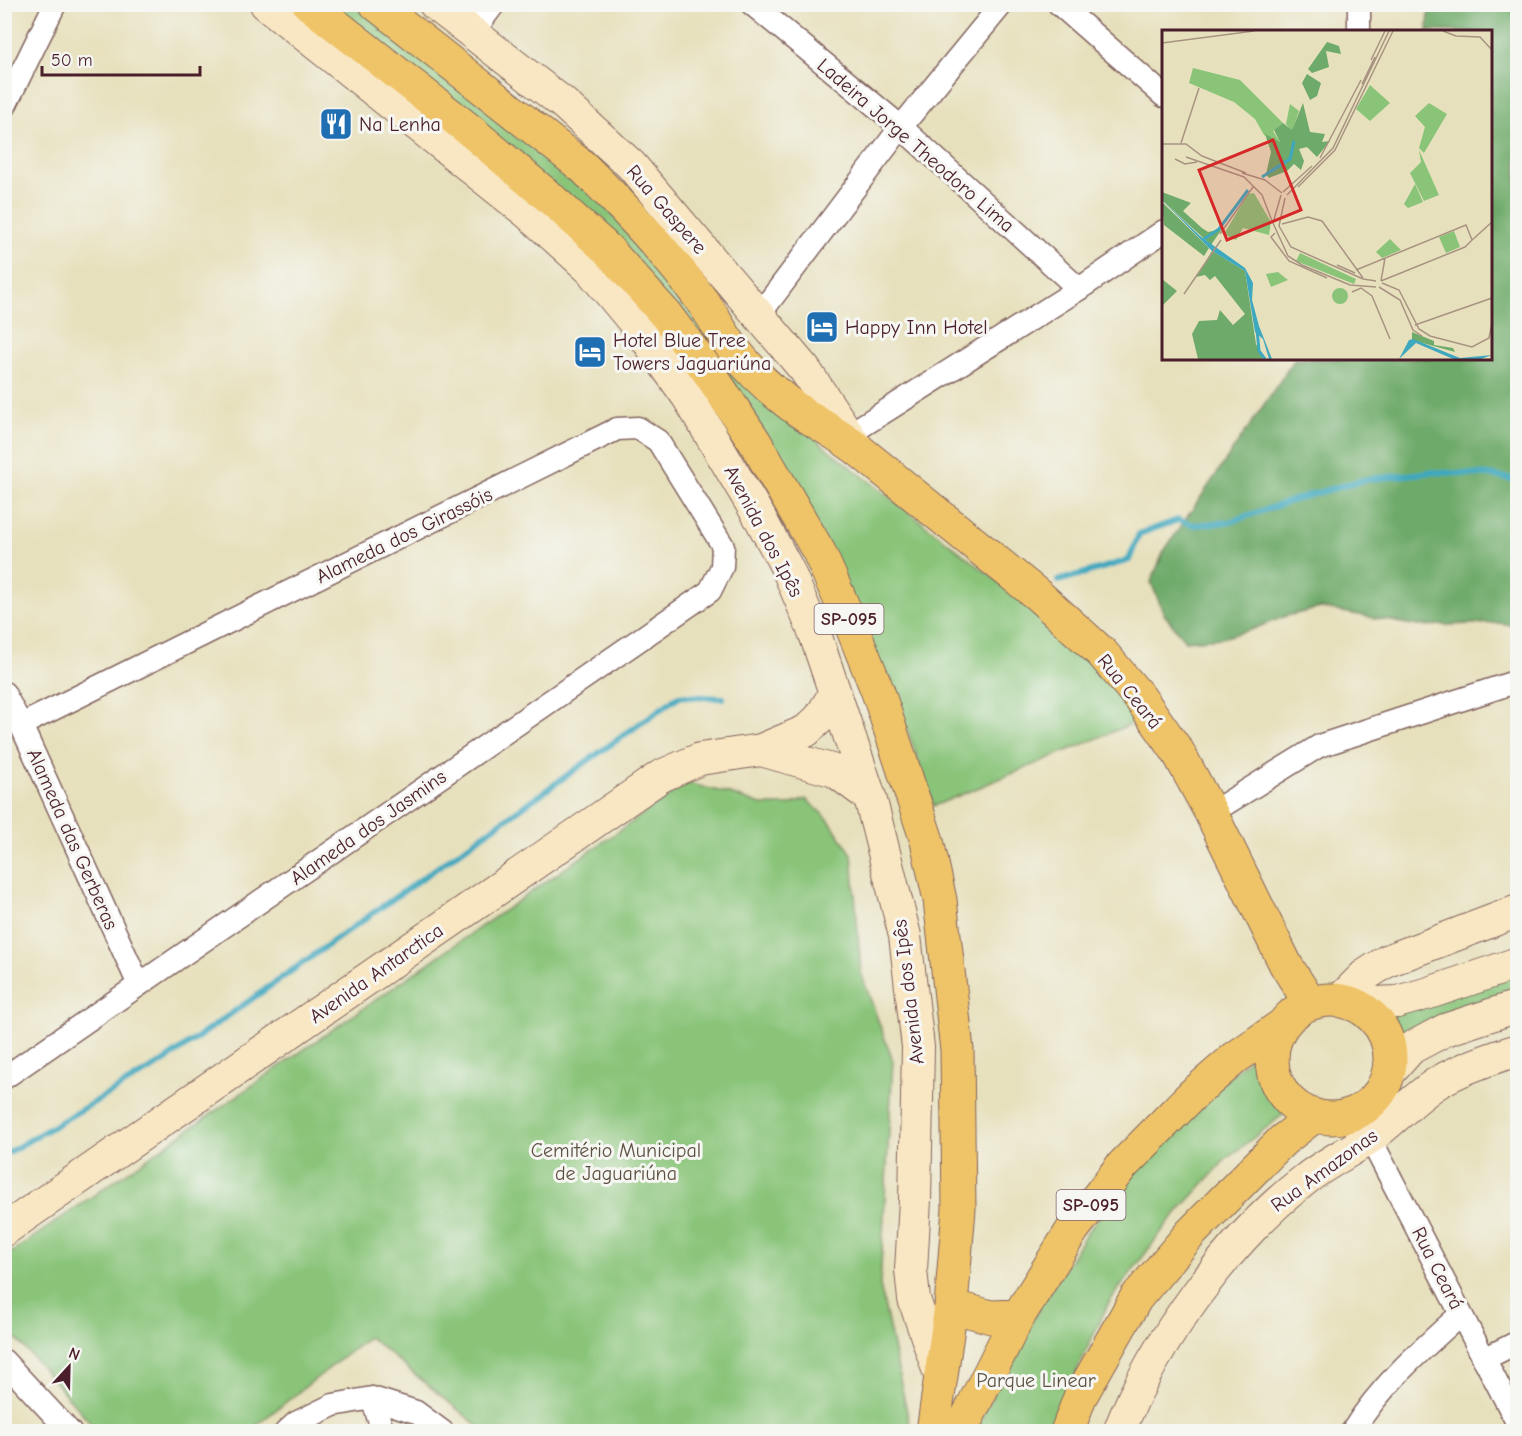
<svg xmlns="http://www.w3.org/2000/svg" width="1522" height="1436" font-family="'Comic Neue',sans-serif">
<rect width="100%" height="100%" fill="#f6f6f2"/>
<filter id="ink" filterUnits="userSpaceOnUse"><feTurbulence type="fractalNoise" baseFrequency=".0167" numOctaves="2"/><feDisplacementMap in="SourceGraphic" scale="12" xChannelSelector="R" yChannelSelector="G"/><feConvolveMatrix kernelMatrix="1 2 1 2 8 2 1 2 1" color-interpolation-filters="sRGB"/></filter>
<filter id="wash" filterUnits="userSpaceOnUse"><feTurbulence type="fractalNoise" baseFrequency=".008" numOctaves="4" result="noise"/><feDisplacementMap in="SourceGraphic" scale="24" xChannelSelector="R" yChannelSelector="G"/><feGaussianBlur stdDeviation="1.35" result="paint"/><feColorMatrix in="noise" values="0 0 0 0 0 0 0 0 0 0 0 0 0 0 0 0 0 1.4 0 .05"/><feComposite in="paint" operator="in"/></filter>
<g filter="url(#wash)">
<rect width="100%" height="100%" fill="#e7e0bc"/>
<path fill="#89c479" stroke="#6a7252" stroke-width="1.5" d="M 328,5 L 355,5 L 548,155 L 596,196 L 820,443 L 1017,596 L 1087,658 L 1139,721 L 934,806 L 905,723 L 794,480 Z
M 688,783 L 730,794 L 761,805 L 789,805 L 806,799 L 828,819 L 852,854 L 861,973 L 893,1061 L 880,1285 L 911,1431 L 484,1431 L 369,1337 L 249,1431 L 98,1431 L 5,1326 L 5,1257 Z
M 1517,968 L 1517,1000 L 1398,1043 L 1375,1009 Z
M 1255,1053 L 1261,1087 L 1284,1114 L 1224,1161 L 1168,1223 L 1109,1302 L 1059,1409 L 1051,1431 L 975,1432 L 1015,1348 L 1085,1235 L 1153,1146 Z"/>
<path fill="#6eaa69" stroke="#5c644a" stroke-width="1.5" d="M 1429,5 L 1517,5 L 1517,626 L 1500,623 L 1418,626 L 1321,608 L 1286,616 L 1253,629 L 1222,638 L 1185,641 L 1164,614 L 1151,582 L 1164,551 L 1295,359 L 1490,358 L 1490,32 L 1428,31 Z"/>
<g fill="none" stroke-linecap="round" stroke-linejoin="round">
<path stroke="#3ea8bf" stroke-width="6" d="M 1058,581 L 1129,560 L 1139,534 L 1178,520 L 1194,525 L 1229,522 L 1303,497 L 1363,480 L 1432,472 L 1488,475 L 1518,480
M 4,1155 L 163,1062 L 679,696 L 723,698"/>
</g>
</g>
<g filter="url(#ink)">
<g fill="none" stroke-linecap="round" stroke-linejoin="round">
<defs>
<path id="street" d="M 752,4 L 901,127 L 1079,289
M 1059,4 L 1164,96
M 1359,4 L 1359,32
M 472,33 L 494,4
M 4,108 L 55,4
M 759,315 L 901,127 L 1002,4
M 843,438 L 1079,289 L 1164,231
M 4,693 L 21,725 L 139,985
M 1211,813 L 1319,746 L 1518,681
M 4,1078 L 710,591 L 722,567 L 723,546 L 658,441 L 638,428 L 617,429 L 21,725
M 1357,1113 L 1518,1424
M 1484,1359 L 1518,1342
M 4,1361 L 70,1432
M 372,1398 L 383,1432
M 286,1432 L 296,1423 L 333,1405 L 372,1398 L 416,1412 L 443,1432
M 1352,1432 C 1380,1386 1422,1349 1461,1314"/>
<path id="secondary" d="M 266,4 L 529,214 L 589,268 L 638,327 L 688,397 L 760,518 L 788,570 L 815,634 L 870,797 L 905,936 L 918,1047 L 915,1200 L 911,1270 L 914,1299 L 941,1378
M 435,4 L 563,103 L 631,165 L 805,370 L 858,449
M 761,750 L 835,771 L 870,797
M 1339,1001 L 1364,976 L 1387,961 L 1518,911
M 1351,1004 L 1397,1002 L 1429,993 L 1518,963
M 1388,1074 L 1411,1048 L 1445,1030 L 1518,1006
M 4,1230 L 661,776 L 700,759 L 761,750 L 806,731 L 820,718 L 835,693
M 1119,1432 C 1153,1343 1231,1236 1306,1179 C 1326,1163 1350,1152 1371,1137 C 1393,1121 1412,1100 1434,1085 C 1456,1070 1492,1058 1518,1050"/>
<path id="primary" d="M 309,4 L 472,132 L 550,198 L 607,249 L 666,315 L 710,374 L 755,442 L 819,552 L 850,622 L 878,692 L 927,841 L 940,900 L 957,1050 L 959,1209 L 951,1306 L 933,1432
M 376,4 L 583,167 C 626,209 667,252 702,301 C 714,317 722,335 735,351 C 749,369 769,388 787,402 C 810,420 837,433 860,451 L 1039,596 L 1102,653 L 1140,698 L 1178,752 L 1211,813 L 1286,965 L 1310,1003
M1272 1059a59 59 0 1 1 118 0a59 59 0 1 1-118 0Z
M 951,1306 L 991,1317 L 1018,1316
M 960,1432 L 1016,1320 L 1073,1229 L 1121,1167 L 1192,1095 L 1235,1058 L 1281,1026
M 1067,1432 L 1080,1397 L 1136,1298 L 1191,1233 L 1282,1141 L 1314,1116"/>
</defs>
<use href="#street" stroke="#81635e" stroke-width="25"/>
<use href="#secondary" stroke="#81635e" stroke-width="34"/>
<use href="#primary" stroke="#81635e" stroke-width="35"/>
<use href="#street" stroke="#fff" stroke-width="22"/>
<use href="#secondary" stroke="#f9e7c3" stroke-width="32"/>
<use href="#primary" stroke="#efc469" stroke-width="33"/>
</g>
</g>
<defs>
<symbol id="restaurant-square" viewBox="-11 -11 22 22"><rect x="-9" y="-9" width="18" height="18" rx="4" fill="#1f6fb2" stroke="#f6f6f2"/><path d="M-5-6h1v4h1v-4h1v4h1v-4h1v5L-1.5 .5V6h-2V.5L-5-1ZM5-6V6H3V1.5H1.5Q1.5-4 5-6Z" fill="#fff"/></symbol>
<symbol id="hotel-square" viewBox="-11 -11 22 22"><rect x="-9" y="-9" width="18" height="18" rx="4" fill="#1f6fb2" stroke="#f6f6f2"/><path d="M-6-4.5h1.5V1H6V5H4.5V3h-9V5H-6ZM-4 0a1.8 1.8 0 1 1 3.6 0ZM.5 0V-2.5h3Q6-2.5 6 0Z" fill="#fff"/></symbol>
</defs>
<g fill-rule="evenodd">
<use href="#restaurant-square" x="317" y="105" width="38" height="38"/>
<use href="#hotel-square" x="803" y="308" width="38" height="38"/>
<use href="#hotel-square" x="571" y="333" width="38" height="38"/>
</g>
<g text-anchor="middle" stroke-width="6" stroke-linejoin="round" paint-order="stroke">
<g fill="#f6f6f2" stroke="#7e6067" stroke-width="1.5">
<rect x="814.5" y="604" width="69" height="30" rx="4.5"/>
<rect x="1056.5" y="1190" width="69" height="30" rx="4.5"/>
</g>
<g font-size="18" font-weight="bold" fill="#4a1f2b">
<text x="849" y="625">SP-095</text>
<text x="1091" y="1211">SP-095</text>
</g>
<g font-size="20" fill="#4a1f2b" stroke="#f6f6f2" text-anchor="start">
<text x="359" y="131">Na Lenha</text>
<text x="845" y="334">Happy Inn Hotel</text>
<text x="613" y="347">Hotel Blue Tree<tspan x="613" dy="23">Towers Jaguariúna</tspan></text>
</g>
<g font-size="20" fill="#4a1f2b" stroke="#f6f6f2">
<text transform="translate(916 145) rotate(41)" y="7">Ladeira Jorge Theodoro Lima</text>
<text transform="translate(667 209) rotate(49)" y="7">Rua Gaspere</text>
<text transform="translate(764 531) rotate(62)" y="7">Avenida dos Ipês</text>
<text transform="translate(404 535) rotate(-26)" y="7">Alameda dos Girassóis</text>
<text transform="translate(1130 691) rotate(51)" y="7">Rua Ceará</text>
<text transform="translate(368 827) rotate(-35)" y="7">Alameda dos Jasmins</text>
<text transform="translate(73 839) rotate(66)" y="7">Alameda das Gerberas</text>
<text transform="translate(376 973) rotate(-35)" y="7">Avenida Antarctica</text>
<text transform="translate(908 992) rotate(-97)" y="7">Avenida dos Ipês</text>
<text transform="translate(1324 1170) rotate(-36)" y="7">Rua Amazonas</text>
<text transform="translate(1438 1268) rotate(63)" y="7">Rua Ceará</text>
</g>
<g font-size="20" fill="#5d5142" stroke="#f6f6f2">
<text x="616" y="1157">Cemitério Municipal<tspan x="616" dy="23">de Jaguariúna</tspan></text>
<text x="1036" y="1387">Parque Linear</text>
</g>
</g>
<g transform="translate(1162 30)">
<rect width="330" height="330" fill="#e7e0bc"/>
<path d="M 31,38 L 78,50 L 121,93 L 111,101 L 118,112 L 102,105 L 93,89 L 72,72 L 27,53 ZM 208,55 L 228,73 L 208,91 L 194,79 ZM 267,73 L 285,84 L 262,123 L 257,118 L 263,97 L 253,86 ZM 128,74 L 137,81 L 130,101 L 124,94 ZM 257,120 L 277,165 L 262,171 L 248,143 L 259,132 ZM 253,154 L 261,172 L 246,178 L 242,174 ZM 92,163 L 109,192 L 107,205 L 81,198 L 74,210 L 62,204 L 86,164 ZM 292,201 L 298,217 L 284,223 L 277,207 ZM 228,209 L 239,220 L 220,228 L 214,222 ZM 138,223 L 194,249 L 192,254 L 134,231 ZM 116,242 L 126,250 L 109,257 L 104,244 ZM170 266a8 8 0 1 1 16 0a8 8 0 1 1-16 0Z" fill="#89c479"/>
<path d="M 165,12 L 177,16 L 179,24 L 164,21 L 167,37 L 150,43 L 146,39 ZM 145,44 L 159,53 L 155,66 L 148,70 L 140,53 ZM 141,73 L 148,102 L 163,104 L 160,112 L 168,111 L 155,127 L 145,117 L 137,119 L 142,131 L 139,140 L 132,134 L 125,141 L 107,148 L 104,144 L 109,122 L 103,104 L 118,112 L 112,100 L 121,93 L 130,100 ZM 0,162 L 29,173 L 21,181 L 40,198 L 46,202 L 60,199 L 49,215 L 0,170 ZM 0,172 L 47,218 L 42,226 L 2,195 ZM 50,221 L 83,241 L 94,314 L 101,329 L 36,329 L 30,304 L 37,291 L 55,290 L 58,280 L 71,295 L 83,284 L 53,246 L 48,250 L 43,245 L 34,247 ZM 0,249 L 15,261 L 0,276 ZM 250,302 L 272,311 L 272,315 L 291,318 L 293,322 L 250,310 Z" fill="#6eaa69"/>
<path d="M 0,170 L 38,206 L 83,238 L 91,253 L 90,270 L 97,296 L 110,329 L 107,329 L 101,309 L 93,302 L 83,241 L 50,221 ZM 251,309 L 298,328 L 330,325 L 319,329 L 291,329 L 254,313 L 237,329 L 247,310 Z" fill="#3ea8bf"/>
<path fill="none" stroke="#3ea8bf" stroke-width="3" d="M 100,147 L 128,129 L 132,111M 42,209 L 57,199 L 86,160M 95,299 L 97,321 L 103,329"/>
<path fill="none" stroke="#a89382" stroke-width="1.5" d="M 281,1 L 294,6 L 318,7 L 330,20M 0,13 L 92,1M 209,30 L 223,1M 200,54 L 213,27M 19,113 L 37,58M 0,114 L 24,114 L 40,126 L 84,143M 24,127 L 82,147 L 100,165 L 110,191M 158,128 L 199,50M 13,129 L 23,134 L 35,132M 80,143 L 103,150 L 120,163M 136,157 L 173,120 L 231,1M 121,162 L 150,136M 119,165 L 111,193 L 126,226 L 140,235 L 188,255 L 214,257M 125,165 L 171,118 L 227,1M 123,168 L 117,196 L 129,217 L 201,249 L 214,251M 120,194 L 146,187 L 160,191 L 201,248M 113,203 L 109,207 L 127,231 L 165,248M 58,204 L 91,157M 309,211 L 330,192M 175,235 L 193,243M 194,240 L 304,195 L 310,210M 219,251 L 223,228M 219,251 L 303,217 L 311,209M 220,253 L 237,260 L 257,299 L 268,306 L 310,317 L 327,308 L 330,293M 217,257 L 238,270 L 251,300 L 260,306M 190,262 L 199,258 L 210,266 L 228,309M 22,264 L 59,210M 253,295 L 330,268"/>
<path fill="#d62828" fill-opacity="0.15" stroke="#d62828" stroke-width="3" d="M 111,110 L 139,180 L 65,210 L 37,140 Z"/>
<rect width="330" height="330" fill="none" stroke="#4a1f2b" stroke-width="3"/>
</g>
<rect width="1522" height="1436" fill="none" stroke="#f6f6f2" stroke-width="24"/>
<g transform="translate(69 1367) rotate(22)" stroke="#f6f6f2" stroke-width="4.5" paint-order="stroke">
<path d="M0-4.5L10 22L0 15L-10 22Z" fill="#4a1f2b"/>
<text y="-9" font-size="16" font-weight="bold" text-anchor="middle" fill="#4a1f2b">N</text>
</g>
<path d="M42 66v9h158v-9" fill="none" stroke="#4a1f2b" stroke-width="3"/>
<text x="51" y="66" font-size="18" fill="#4a1f2b" stroke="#f6f6f2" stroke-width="4.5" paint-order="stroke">50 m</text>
</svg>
